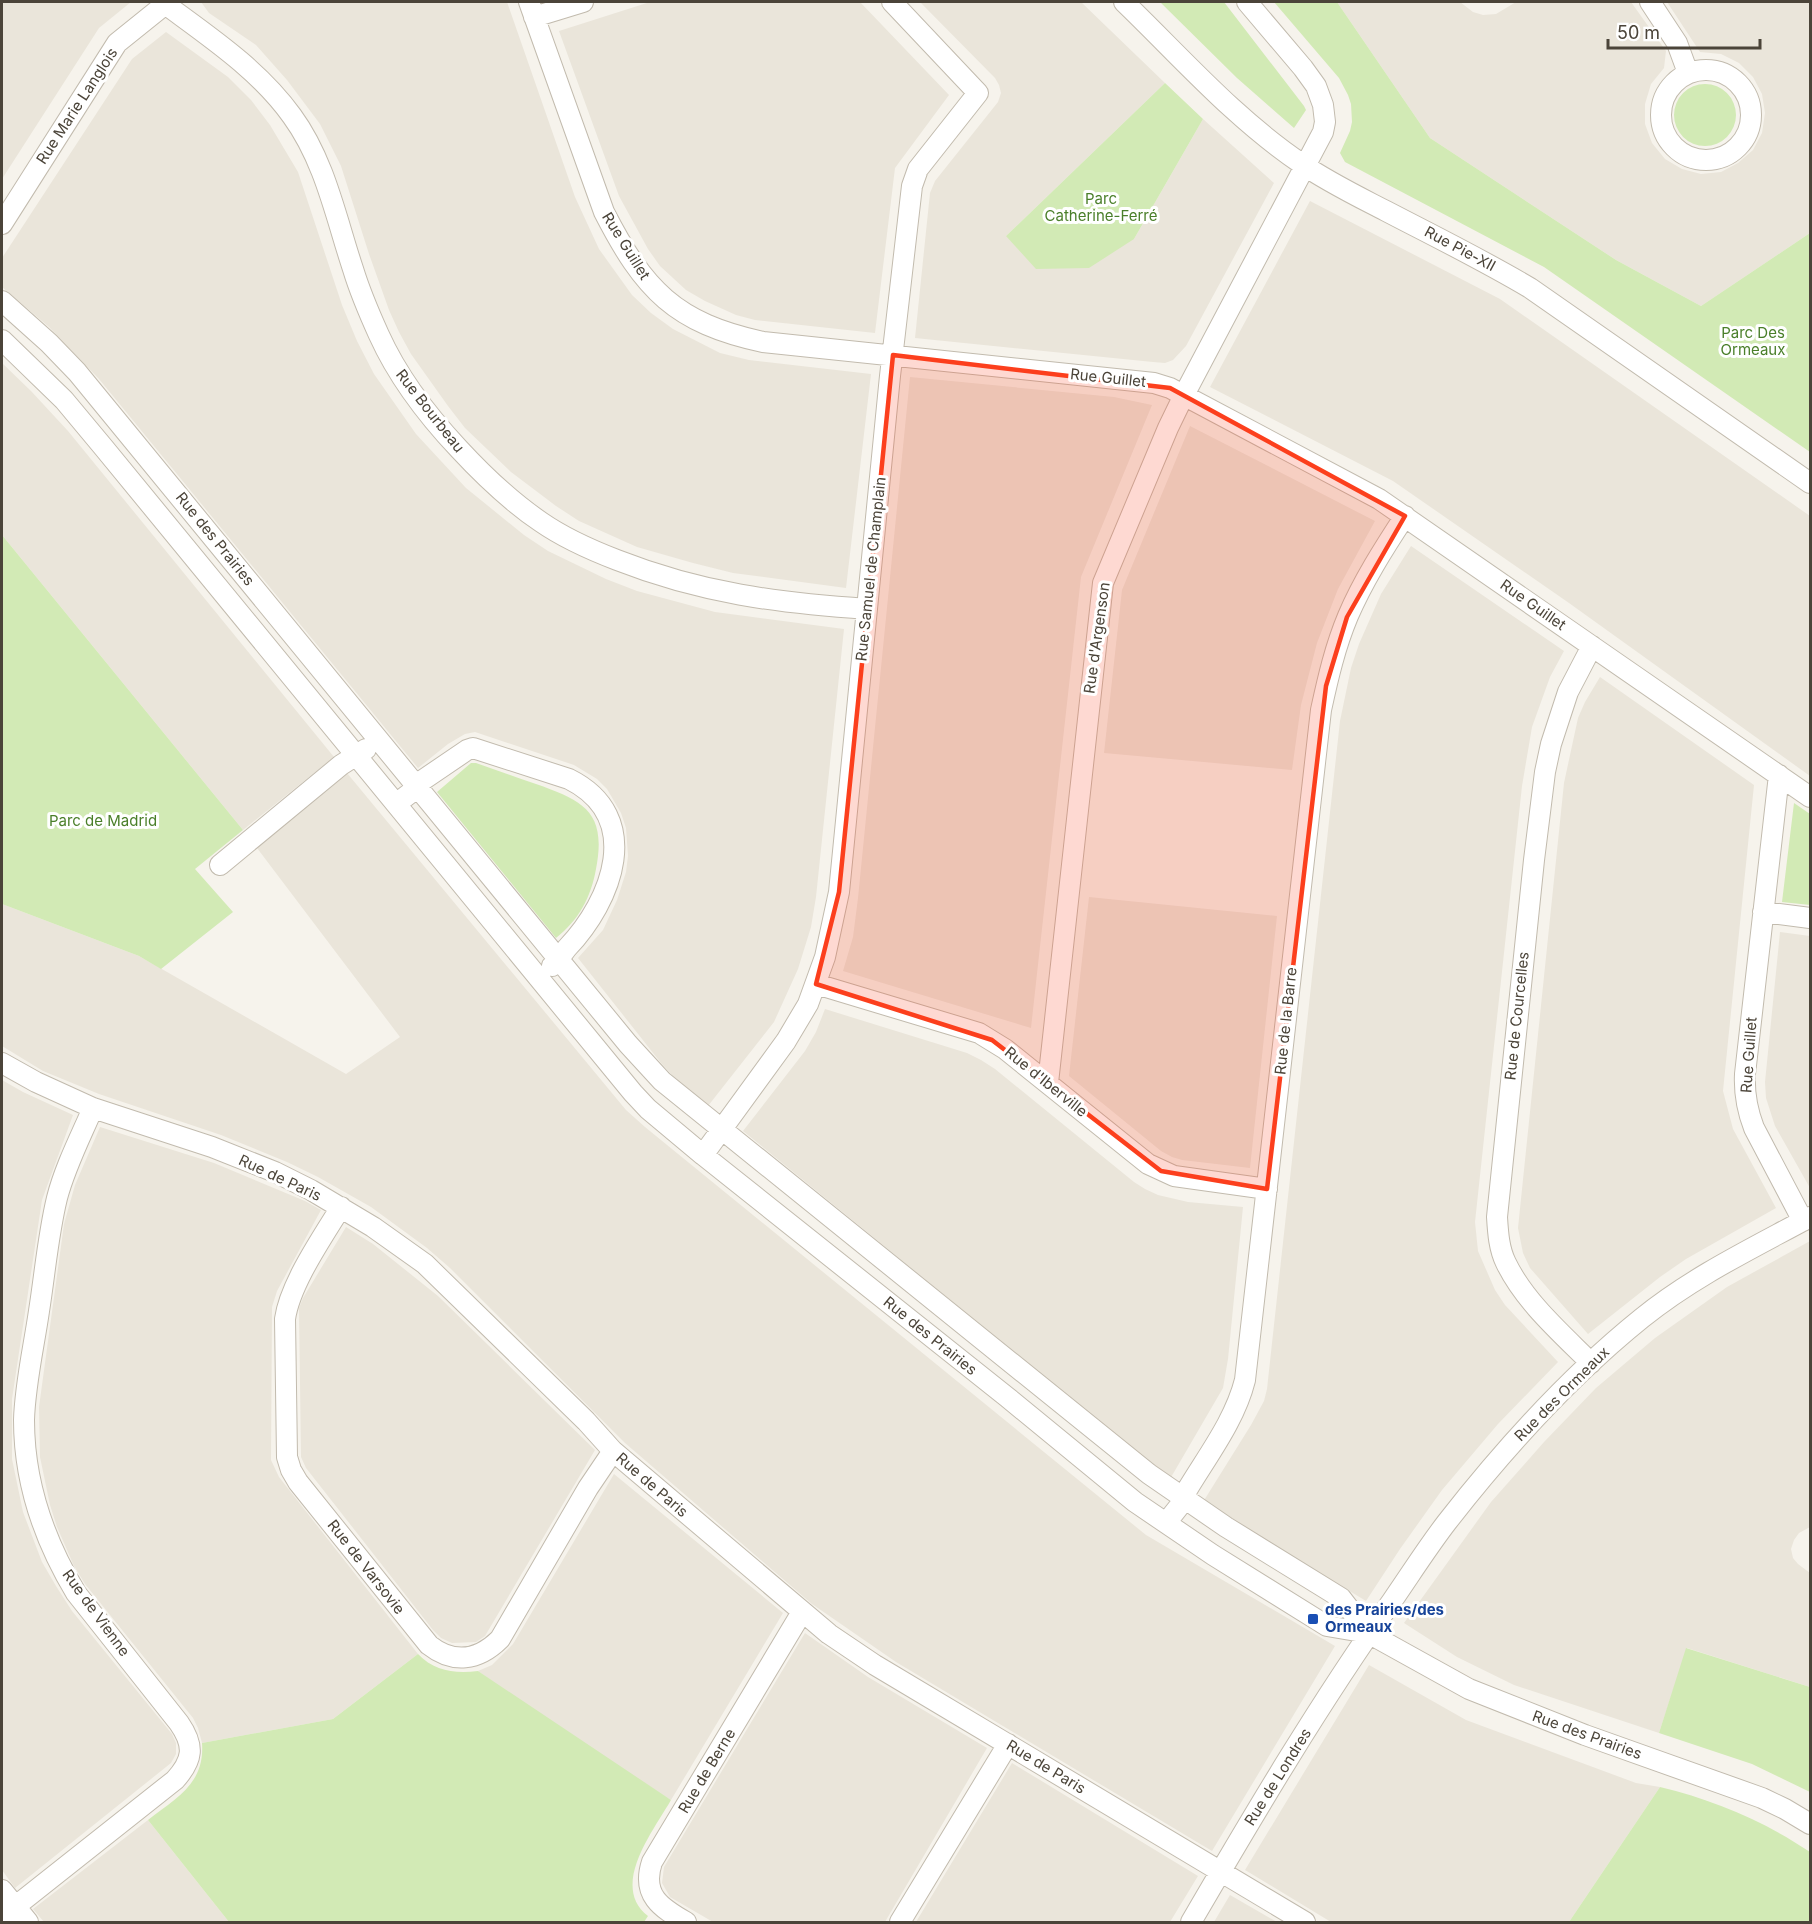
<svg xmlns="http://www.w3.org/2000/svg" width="1812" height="1924" font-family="Inter,sans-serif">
<rect width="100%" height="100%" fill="#f6f3ec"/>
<path fill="#eae5da" d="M 2,2 L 131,2 L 99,28 L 2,179 Z
M 201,2 L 507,2 L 575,197 L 599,249 L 632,295 L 651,313 L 673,329 L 720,353 L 749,360 L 871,374 L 846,588 L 733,573 L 693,563 L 637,547 L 579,521 L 556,506 L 511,472 L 465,428 L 448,406 L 411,354 L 399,332 L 389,310 L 369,254 L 341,166 L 320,124 L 287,80 L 256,45 L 209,13 Z
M 650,2 L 860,2 L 949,95 L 895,168 L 875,333 L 755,320 L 736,315 L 705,301 L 686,290 L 660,266 L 648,249 L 619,196 L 559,31 Z
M 920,2 L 1081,2 L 1165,83 L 1006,236 L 1134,239 L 1203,119 L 1274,183 L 1186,346 L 1173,360 L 1165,363 L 1153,362 L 915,338 L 930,193 L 935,181 L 998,102 L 1001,93 L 999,85 L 995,78 Z
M 1337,2 L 1460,2 L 1473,12 L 1483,15 L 1496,14 L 1516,2 L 1631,2 L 1666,51 L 1664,68 L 1651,84 L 1645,104 L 1645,124 L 1652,143 L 1665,159 L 1682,169 L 1701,174 L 1721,172 L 1738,163 L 1753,150 L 1762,133 L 1765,113 L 1762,94 L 1753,77 L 1739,63 L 1721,54 L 1700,52 L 1667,2 L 1810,2 L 1810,233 L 1701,306 L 1616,260 L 1430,138 Z
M 166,32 L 228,77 L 251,100 L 270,125 L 298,172 L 342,305 L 357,341 L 374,374 L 416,434 L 466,488 L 524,535 L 548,551 L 606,579 L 637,591 L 715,612 L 844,629 L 816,897 L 811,927 L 798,969 L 774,1022 L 708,1106 L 686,1090 L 661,1063 L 578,958 L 603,930 L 617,900 L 626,872 L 628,856 L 626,828 L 621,813 L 607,789 L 597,779 L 574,765 L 475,732 L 465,734 L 448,744 L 418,768 L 99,379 L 49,327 L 2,287 L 2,258 L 132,59 Z
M 1310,201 L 1500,299 L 1810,516 L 1810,776 L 1569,603 L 1393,481 L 1210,387 Z
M 2,363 L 31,391 L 68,431 L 334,757 L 243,830 L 2,535 Z
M 910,377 L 1114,397 L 1152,405 L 1081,577 L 1031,1028 L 843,971 L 853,937 L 858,898 Z
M 1190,426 L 1375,521 L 1338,589 L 1317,643 L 1301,705 L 1292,770 L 1104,753 L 1122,590 Z
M 1411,546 L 1564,651 L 1550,677 L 1532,727 L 1522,786 L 1475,1222 L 1478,1251 L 1495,1290 L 1505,1305 L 1558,1362 L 1498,1424 L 1442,1490 L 1400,1549 L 1366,1601 L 1203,1502 L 1251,1425 L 1264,1401 L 1267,1389 L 1340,721 L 1351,668 L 1359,644 L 1381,594 Z
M 1600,677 L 1754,785 L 1723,1091 L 1733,1129 L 1776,1208 L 1686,1259 L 1660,1277 L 1588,1334 L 1530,1268 L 1523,1253 L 1518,1228 L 1564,783 L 1578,718 L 1585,702 Z
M 347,773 L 626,1110 L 645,1127 L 1146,1535 L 1335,1646 L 1212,1851 L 896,1662 L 812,1604 L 625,1443 L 450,1268 L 427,1248 L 371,1207 L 318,1177 L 287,1162 L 221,1135 L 99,1094 L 43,1071 L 2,1046 L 2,904 L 139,956 L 346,1074 L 400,1037 L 257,848 Z
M 1089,897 L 1277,916 L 1250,1168 L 1182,1160 L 1172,1157 L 1161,1151 L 1069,1076 Z
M 1780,932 L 1810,936 L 1810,1188 L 1775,1126 L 1766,1098 L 1765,1082 Z
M 825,1009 L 967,1053 L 981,1060 L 995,1069 L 1134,1182 L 1145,1189 L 1158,1195 L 1188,1202 L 1243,1207 L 1228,1359 L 1223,1388 L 1170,1479 L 743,1131 L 805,1051 L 816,1032 Z
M 2,1080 L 23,1092 L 73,1115 L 42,1200 L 12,1399 L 12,1459 L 23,1512 L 42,1562 L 56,1586 L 72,1611 L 172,1734 L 176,1743 L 176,1754 L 171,1763 L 15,1888 L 2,1870 Z
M 100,1127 L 214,1163 L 305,1201 L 321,1210 L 277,1291 L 272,1307 L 271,1460 L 279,1477 L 418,1654 L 333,1719 L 202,1743 L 198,1728 L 193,1718 L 85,1584 L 74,1566 L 57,1527 L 50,1505 L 40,1457 L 39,1407 L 64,1224 L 75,1185 Z
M 346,1227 L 373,1244 L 438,1296 L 595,1450 L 485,1636 L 476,1642 L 452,1643 L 441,1638 L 433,1630 L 306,1468 L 301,1457 L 299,1308 L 303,1298 Z
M 1810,1241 L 1810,1527 L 1799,1533 L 1794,1540 L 1791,1549 L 1793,1558 L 1798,1564 L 1810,1573 L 1810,1687 L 1687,1648 L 1659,1733 L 1514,1685 L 1457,1657 L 1404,1623 L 1491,1502 L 1544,1442 L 1596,1388 L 1655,1338 L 1727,1287 Z
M 614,1474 L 783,1613 L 671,1800 L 575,1742 L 478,1671 L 492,1665 L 513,1644 Z
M 805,1633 L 868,1677 L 987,1748 L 885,1922 L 713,1922 L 670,1897 L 662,1883 L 664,1867 Z
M 1369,1665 L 1466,1720 L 1636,1783 L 1660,1787 L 1569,1922 L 1331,1922 L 1245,1870 Z
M 1012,1763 L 1198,1876 L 1170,1922 L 916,1922 Z
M 148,1820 L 229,1922 L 44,1922 L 33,1909 Z
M 1230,1895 L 1277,1922 L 1214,1922 Z"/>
<path fill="#d2eab5" d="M 1160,2 L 1224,2 L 1304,106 L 1306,110 L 1294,128 L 1237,78 Z
M 1274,2 L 1337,2 L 1430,138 L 1616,260 L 1701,306 L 1810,233 L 1810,452 L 1544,267 L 1345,162 L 1340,153 L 1350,131 L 1352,122 L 1351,104 L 1348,95 L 1339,78 Z
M 1165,83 L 1203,119 L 1134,239 L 1089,268 L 1036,269 L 1006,236 Z
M1674 115a31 31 0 1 1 62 0a31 31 0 1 1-62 0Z
M 2,535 L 243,830 L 195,869 L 233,912 L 161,969 L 139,956 L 2,904 Z
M 471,763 L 476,763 C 496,770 516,777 536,784 C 584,801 607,812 596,869 C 591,897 579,920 556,938 L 437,792 Z
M 1794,803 L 1810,814 L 1810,905 L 1782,902 Z
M 1686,1648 L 1810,1687 L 1810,1792 L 1752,1764 L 1659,1733 Z
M 418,1654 C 434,1671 455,1674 478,1671 L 671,1800 C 654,1830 609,1886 648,1916 L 644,1922 L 229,1922 L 148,1820 C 176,1798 205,1784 202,1743 L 333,1719 Z
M 1660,1787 C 1714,1800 1764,1821 1810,1852 L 1810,1922 L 1569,1922 Z"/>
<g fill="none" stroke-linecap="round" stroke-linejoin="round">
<defs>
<path id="minor" d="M 529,2 L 604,212 C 644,290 675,323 763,342 L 1154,383 L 1170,388 L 1379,499 L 1810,797
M 1124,2 C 1181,57 1235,119 1302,164 C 1328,182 1357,196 1386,211 C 1434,236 1483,260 1530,288 L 1810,483
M 1650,2 L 1677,43 L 1688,73
M 165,4 C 211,38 259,70 292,116 C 325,161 336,218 353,269 C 360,292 369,313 379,335 C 398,377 427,415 459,449 C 484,476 510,501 541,522 C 564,538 591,550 617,560 C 701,593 778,603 867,609
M 534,17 L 583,2
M1661 115a45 45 0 1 1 90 0a45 45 0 1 1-90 0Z
M 2,224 L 117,43 L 168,2
M 2,301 L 49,343 L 77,372 L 628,1044 L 662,1081 L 1149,1474 L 1226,1527 L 1341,1598 L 1368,1633
M 2,340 L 64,400 L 104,448 L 633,1093 L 648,1109 L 703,1155 L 1007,1397 L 1135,1502 L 1213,1555 L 1327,1626 L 1368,1633 L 1469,1689 L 1585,1735 L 1762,1798 L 1785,1809 L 1810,1824
M 1779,775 L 1745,1074 C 1744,1093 1747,1110 1754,1128 L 1803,1221
M 396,804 L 418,787 L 420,782 L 467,750 L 473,748 L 569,779 C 645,817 612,901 567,948 C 562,954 559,961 552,966
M 220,865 L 341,765 L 366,749
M 1763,912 L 1810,918
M 816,984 L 979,1033 L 1005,1049 L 1148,1164 L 1174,1176 L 1267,1189
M 2,1063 L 36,1082 L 93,1108 L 212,1147 L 275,1172 L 311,1190 L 373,1227 L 425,1264 L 586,1421 L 613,1451 L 829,1634 L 875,1665 L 1305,1922
M 1048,1083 L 1103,583 L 1168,428 L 1184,395 L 1323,132 L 1325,122 L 1323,105 L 1316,86 L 1303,68 L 1247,2
M 703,1155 L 786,1041 L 808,1004 L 825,957 L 839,892 L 890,376 L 912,186 L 918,169 L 978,93 L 892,2
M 341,1207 C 322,1238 290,1284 285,1319 L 287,1457 L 291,1470 L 298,1482 L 429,1645 C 453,1664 478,1661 500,1639 L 588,1488 L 613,1451
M 1591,1363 C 1561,1333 1525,1302 1506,1263 C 1499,1249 1498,1233 1497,1217 L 1534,860 L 1545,772 L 1551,744 L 1568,692 L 1592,646
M 1166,1523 L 1185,1499 L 1187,1490 C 1208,1455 1235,1420 1245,1380 L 1321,710 C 1328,678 1335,647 1348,616 C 1363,581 1384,548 1405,516
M 2,1890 L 28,1922
M 2,1917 L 175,1780 C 193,1760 195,1746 179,1723 L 76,1593 C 44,1540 24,1483 24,1420 C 25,1384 34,1346 39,1311 C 45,1273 48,1235 57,1198 C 65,1167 80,1138 93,1108
M 686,1922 C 661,1908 641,1895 652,1862 L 802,1612
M 900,1922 L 1008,1744
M 1191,1922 C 1254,1814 1319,1704 1392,1601 C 1410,1575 1427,1548 1447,1522 C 1504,1449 1570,1376 1642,1318 C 1694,1276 1753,1248 1810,1217"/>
</defs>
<use href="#minor" stroke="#c2bbae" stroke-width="22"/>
<use href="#minor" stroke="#fff" stroke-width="20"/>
</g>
<path fill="#fc3f1d" fill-opacity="0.2" stroke="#fc3f1d" stroke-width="4.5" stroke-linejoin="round" d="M 893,355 L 1170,388 L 1405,516 L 1347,617 L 1326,686 L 1267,1189 L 1161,1171 L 992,1040 L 816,984 L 839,892 Z"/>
<rect fill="#1a4fb4" stroke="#fff" stroke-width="2" x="1307" y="1613" width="12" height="12" rx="3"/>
<g text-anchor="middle" stroke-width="6" stroke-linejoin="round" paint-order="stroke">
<g font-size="15" fill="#4b4439" stroke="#fff">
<text transform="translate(77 106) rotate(-57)" y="5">Rue Marie Langlois</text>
<text transform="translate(626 246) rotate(58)" y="5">Rue Guillet</text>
<text transform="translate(1460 249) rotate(28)" y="5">Rue Pie-XII</text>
<text transform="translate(1108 378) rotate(6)" y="5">Rue Guillet</text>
<text transform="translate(430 411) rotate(52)" y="5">Rue Bourbeau</text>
<text transform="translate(215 539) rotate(51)" y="5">Rue des Prairies</text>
<text transform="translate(871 569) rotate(-84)" y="5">Rue Samuel de Champlain</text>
<text transform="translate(1533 605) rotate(35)" y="5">Rue Guillet</text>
<text transform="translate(1097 638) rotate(-82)" y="5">Rue d'Argenson</text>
<text transform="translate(1517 1016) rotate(-84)" y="5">Rue de Courcelles</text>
<text transform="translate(1286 1021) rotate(-84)" y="5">Rue de la Barre</text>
<text transform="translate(1749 1055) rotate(-86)" y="5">Rue Guillet</text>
<text transform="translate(1046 1082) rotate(39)" y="5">Rue d'Iberville</text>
<text transform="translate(280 1178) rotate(25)" y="5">Rue de Paris</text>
<text transform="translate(930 1336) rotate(39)" y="5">Rue des Prairies</text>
<text transform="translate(1562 1394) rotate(-45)" y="5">Rue des Ormeaux</text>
<text transform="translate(652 1485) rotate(41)" y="5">Rue de Paris</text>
<text transform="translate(366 1567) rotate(52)" y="5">Rue de Varsovie</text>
<text transform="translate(96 1613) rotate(54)" y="5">Rue de Vienne</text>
<text transform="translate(1587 1735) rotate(20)" y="5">Rue des Prairies</text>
<text transform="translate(1046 1767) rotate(31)" y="5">Rue de Paris</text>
<text transform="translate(707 1771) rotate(-59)" y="5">Rue de Berne</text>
<text transform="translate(1278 1777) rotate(-58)" y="5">Rue de Londres</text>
</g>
<g font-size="15" fill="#4a7f2a" stroke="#fff">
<text x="1101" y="204">Parc<tspan x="1101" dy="17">Catherine-Ferré</tspan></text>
<text x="1753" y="338">Parc Des<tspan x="1753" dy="17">Ormeaux</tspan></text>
<text x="103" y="826">Parc de Madrid</text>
</g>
<g font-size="15" font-weight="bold" fill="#164399" stroke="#fff" text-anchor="start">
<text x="1325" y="1615">des Prairies/des<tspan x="1325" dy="17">Ormeaux</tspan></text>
</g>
</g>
<rect width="1812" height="1924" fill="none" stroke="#4b4439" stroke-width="6"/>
<path d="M1608 39v9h152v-9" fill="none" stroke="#4b4439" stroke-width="3"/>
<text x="1617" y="39" font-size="18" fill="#4b4439" stroke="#ffffff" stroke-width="4.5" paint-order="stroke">50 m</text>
</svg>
